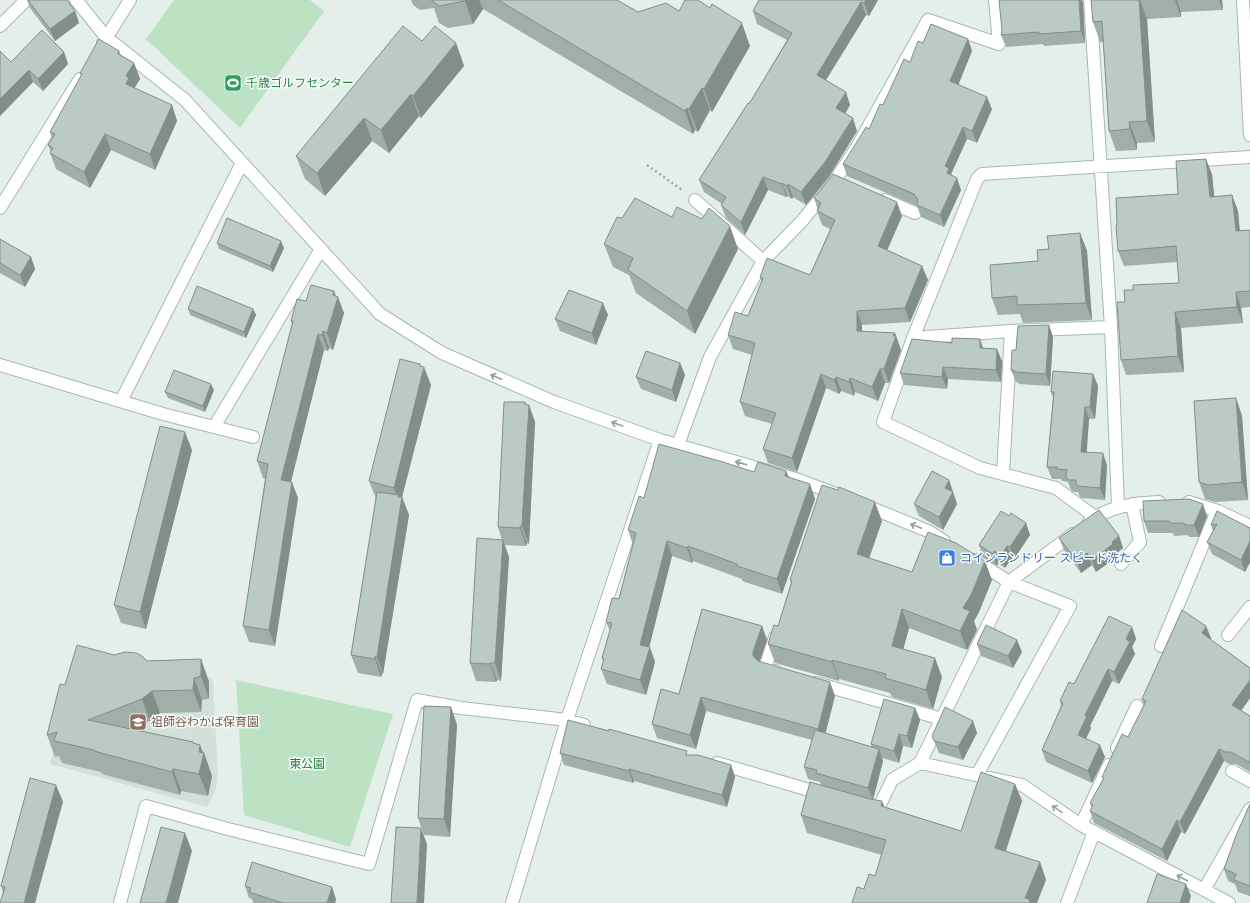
<svg xmlns="http://www.w3.org/2000/svg" width="1250" height="903" font-family="Arial,'Noto Sans JP',sans-serif">
<rect width="100%" height="100%" fill="#e5efea"/>
<path fill="#d3e0d9" d="M 75,673 L 207,675 L 213,680 L 218,774 L 216,789 L 207,807 L 50,764 Z"/>
<path fill="#bce2c3" d="M 174,0 L 310,0 L 324,11 L 240,128 L 146,39 Z
M 236,680 L 393,714 L 350,847 L 244,815 Z"/>
<g fill="none" stroke-linecap="round" stroke-linejoin="round">
<defs>
<path id="minor" d="M 76,0 L 106,37 L 185,100 L 380,314 L 442,353 L 554,402 L 660,440 L 799,480 L 836,494
M 1090,0 L 1111,327 L 1118,507
M 1243,0 L 1250,135
M 0,26 L 26,0
M 103,43 L 130,0
M 695,200 L 763,261
M 885,200 L 915,213
M 0,208 L 80,79
M 913,338 L 1011,331 L 1111,327
M 0,365 L 163,414 L 214,427 L 321,249
M 121,401 L 242,163
M 214,427 L 253,437
M 678,445 L 710,357 L 763,261 L 802,221 L 836,179 L 857,147 L 928,20 L 999,44 L 995,0
M 1003,474 L 1011,331
M 1189,502 L 1218,511 L 1250,526
M 864,505 L 928,531 L 944,541
M 1095,517 L 1056,488 L 980,468 L 883,422 L 913,338 L 977,179 L 982,174 L 1250,157
M 1089,522 C 1110,506 1134,503 1159,502
M 975,560 L 1009,582 L 1070,606 L 977,775
M 1121,564 L 1140,542 L 1132,504
M 1228,635 L 1250,607
M 1161,646 L 1217,511
M 775,671 L 765,668 L 775,637
M 816,683 L 942,719
M 1117,748 L 1137,706
M 717,763 L 823,794
M 920,763 L 1022,785 L 1081,825 L 1229,903
M 1232,771 L 1250,781
M 871,807 L 878,809 L 892,780 L 920,763 L 1009,582 L 1073,534
M 1081,825 L 1109,765
M 1204,890 L 1250,809
M 120,903 L 146,806 L 228,829 L 369,864 L 417,700 L 461,708 L 567,720 L 584,725
M 512,903 L 567,720 L 660,440
M 1067,903 L 1094,832"/>
</defs>
<use href="#minor" stroke="#a6b8b1" stroke-width="14"/>
<path stroke="#82b6a2" stroke-width="2.5" stroke-dasharray="2 3" stroke-linecap="butt" d="M 647,165 L 682,190"/>
<use href="#minor" stroke="#fff" stroke-width="12"/>
</g>
<path fill="#a0afa8" d="M 27,0 L 67,0 L 75,11 L 79,23 L 55,41 L 30,8 Z
M 411,0 L 617,0 L 638,12 L 679,11 L 750,46 L 712,112 L 710,110 L 698,132 L 695,130 L 693,134 L 483,9 L 473,24 L 448,28 L 439,23 L 434,8 L 420,10 L 413,5 Z
M 759,0 L 878,0 L 869,16 L 866,15 L 826,80 L 850,105 L 845,113 L 857,131 L 830,175 L 806,205 L 793,197 L 792,199 L 787,196 L 786,197 L 768,190 L 745,235 L 726,218 L 721,205 L 722,204 L 704,192 L 699,180 L 749,104 L 787,40 L 757,24 L 753,11 Z
M 1091,0 L 1222,0 L 1223,10 L 1181,12 L 1181,17 L 1147,19 L 1155,142 L 1137,143 L 1137,150 L 1116,151 L 1109,131 L 1103,42 L 1100,42 L 1093,22 Z
M 1083,2 L 1085,43 L 1044,46 L 1043,44 L 1006,47 L 1001,35 Z
M 968,39 L 972,51 L 958,85 L 992,109 L 977,143 L 967,139 L 951,174 L 961,190 L 944,227 L 921,217 L 917,206 L 847,176 L 843,164 L 869,129 L 883,105 L 910,62 L 923,43 Z
M 422,41 L 456,43 L 464,66 L 421,118 L 419,116 L 389,153 L 372,141 L 325,196 L 305,179 L 296,156 Z
M 0,51 L 11,62 L 64,52 L 68,64 L 43,91 L 33,82 L 0,116 Z
M 119,51 L 121,55 L 134,63 L 140,79 L 134,88 L 172,105 L 177,121 L 155,170 L 111,150 L 90,188 L 56,169 L 50,153 L 51,152 L 48,145 L 52,138 L 50,132 L 81,76 L 80,73 Z
M 1212,174 L 1214,197 L 1232,195 L 1238,211 L 1240,231 L 1250,230 L 1250,307 L 1241,308 L 1243,323 L 1181,328 L 1184,372 L 1126,375 L 1121,360 L 1125,302 L 1133,290 L 1179,283 L 1177,262 L 1124,266 L 1118,251 L 1117,225 L 1178,194 Z
M 814,198 L 902,216 L 887,250 L 922,266 L 928,280 L 910,322 L 862,325 L 862,331 L 895,333 L 901,350 L 889,383 L 885,383 L 878,401 L 855,392 L 854,396 L 841,391 L 839,394 L 826,388 L 797,472 L 768,463 L 763,449 L 772,424 L 745,416 L 740,402 L 752,355 L 733,349 L 728,335 L 748,316 L 762,282 L 760,277 L 810,275 L 830,229 L 822,225 L 817,211 L 818,210 Z
M 1080,233 L 1087,251 L 1092,320 L 1023,323 L 1020,314 L 998,315 L 992,298 L 1038,261 L 1049,249 Z
M 0,239 L 31,257 L 35,269 L 25,287 L 0,273 Z
M 217,243 L 284,248 L 273,272 L 219,249 Z
M 604,244 L 738,249 L 695,334 L 636,293 L 629,275 L 613,267 Z
M 336,296 L 344,313 L 333,350 L 329,348 L 328,351 L 324,350 L 291,482 L 298,498 L 275,646 L 249,642 L 243,626 L 265,479 L 263,478 L 257,461 L 292,324 L 291,321 Z
M 188,309 L 253,309 L 256,315 L 246,338 L 190,315 Z
M 608,315 L 596,345 L 560,331 L 555,319 Z
M 1049,325 L 1053,337 L 1050,386 L 1019,384 L 1019,383 L 1016,382 L 1011,370 L 1016,350 Z
M 980,339 L 983,348 L 1002,361 L 1001,382 L 948,379 L 947,389 L 904,385 L 900,373 L 952,343 Z
M 680,363 L 685,375 L 676,402 L 641,389 L 636,377 Z
M 421,366 L 431,385 L 402,497 L 409,515 L 383,674 L 382,674 L 381,677 L 358,673 L 351,655 L 376,499 L 369,481 Z
M 1093,374 L 1098,386 L 1095,419 L 1089,419 L 1086,452 L 1107,465 L 1105,500 L 1082,498 L 1080,497 L 1078,492 L 1074,492 L 1071,490 L 1068,482 L 1062,481 L 1061,479 L 1052,479 L 1047,467 L 1053,398 L 1051,392 Z
M 214,390 L 205,412 L 168,398 L 165,392 Z
M 1236,398 L 1242,416 L 1248,500 L 1215,502 L 1205,499 L 1199,482 Z
M 526,404 L 529,405 L 535,422 L 529,544 L 527,543 L 526,546 L 504,545 L 509,557 L 501,681 L 497,680 L 496,682 L 476,681 L 470,663 L 502,540 L 498,527 Z
M 192,450 L 146,629 L 121,623 L 114,605 Z
M 786,471 L 789,477 L 815,499 L 782,594 L 742,581 L 742,579 L 693,561 L 692,563 L 672,556 L 649,647 L 655,662 L 646,695 L 607,684 L 601,669 L 603,662 L 602,658 L 610,631 L 606,622 L 619,599 L 633,545 L 628,530 L 644,498 L 754,472 Z
M 949,480 L 957,504 L 943,530 L 919,516 L 914,504 Z
M 1217,511 L 1250,528 L 1250,562 L 1245,572 L 1212,554 L 1207,542 L 1213,531 L 1211,525 Z
M 1009,516 L 1026,523 L 1030,535 L 1014,559 L 1012,558 L 1005,568 L 998,563 L 997,566 L 983,557 L 979,545 Z
M 1207,516 L 1199,537 L 1189,537 L 1188,535 L 1174,536 L 1173,533 L 1148,533 L 1144,521 Z
M 882,521 L 869,558 L 912,572 L 992,580 L 979,612 L 974,621 L 977,630 L 967,650 L 909,628 L 903,649 L 942,677 L 933,709 L 892,697 L 890,693 L 839,679 L 839,681 L 775,663 L 768,644 L 778,626 L 791,583 L 790,580 Z
M 1119,536 L 1123,548 L 1117,553 L 1118,556 L 1096,572 L 1092,565 L 1081,573 L 1064,550 L 1059,538 Z
M 762,626 L 767,640 L 759,662 L 835,696 L 825,734 L 872,747 L 871,744 L 915,708 L 920,720 L 912,748 L 903,746 L 899,763 L 882,758 L 883,761 L 873,799 L 885,807 L 961,831 L 1015,784 L 1022,801 L 1006,851 L 1040,862 L 1046,880 L 864,889 L 875,876 L 882,855 L 807,833 L 801,815 L 821,785 L 820,782 L 808,779 L 804,767 L 812,740 L 706,711 L 696,749 L 657,738 L 652,724 L 679,694 Z
M 1206,626 L 1211,638 L 1210,639 L 1250,668 L 1250,698 L 1241,711 L 1250,716 L 1250,772 L 1236,764 L 1229,764 L 1224,761 L 1185,834 L 1181,832 L 1167,861 L 1094,823 L 1090,811 L 1092,808 L 1090,803 L 1103,779 L 1102,777 L 1128,737 L 1144,705 L 1142,699 Z
M 1132,627 L 1136,639 L 1132,647 L 1135,654 L 1119,684 L 1112,681 L 1090,726 L 1091,728 L 1086,739 L 1105,757 L 1092,783 L 1046,762 L 1042,750 L 1061,706 L 1060,701 L 1074,684 Z
M 977,644 L 1022,652 L 1013,668 L 981,656 Z
M 114,655 L 147,661 L 201,659 L 209,682 L 209,699 L 202,700 L 201,712 L 160,713 L 150,721 L 131,729 L 193,742 L 194,744 L 204,753 L 212,776 L 208,796 L 181,791 L 180,795 L 102,774 L 101,772 L 62,763 L 59,756 L 55,757 L 47,735 L 65,685 Z
M 451,707 L 457,725 L 450,837 L 424,835 L 418,818 Z
M 973,721 L 977,733 L 963,760 L 939,753 L 932,736 Z
M 560,753 L 688,755 L 731,765 L 735,777 L 727,807 L 634,781 L 633,783 L 564,765 Z
M 56,785 L 63,802 L 3,893 L 1,886 Z
M 1250,804 L 1250,896 L 1238,892 L 1235,884 L 1228,881 L 1224,869 Z
M 245,886 L 336,899 L 335,903 L 253,903 L 252,899 L 249,898 Z"/>
<path fill="#828e88" d="M 466,0 L 479,0 L 483,9 L 473,24 L 465,1 Z
M 866,0 L 878,0 L 869,16 L 864,3 Z
M 1079,0 L 1082,0 L 1083,2 L 1085,43 L 1081,31 Z
M 1139,0 L 1140,0 L 1147,19 L 1155,142 L 1147,121 Z
M 1175,0 L 1177,0 L 1181,12 L 1181,17 Z
M 1219,0 L 1222,0 L 1223,10 Z
M 861,2 L 866,15 L 821,88 L 817,75 Z
M 75,11 L 79,23 L 55,41 L 50,29 Z
M 742,23 L 750,46 L 712,112 L 704,89 Z
M 968,39 L 972,51 L 955,93 L 950,81 Z
M 456,43 L 464,66 L 421,118 L 413,96 Z
M 64,52 L 68,64 L 43,91 L 38,79 Z
M 134,63 L 140,79 L 134,89 L 126,84 L 126,76 Z
M 29,70 L 33,82 L 0,116 L 0,99 Z
M 702,88 L 710,110 L 698,132 L 689,109 Z
M 846,92 L 850,105 L 841,121 L 836,108 Z
M 411,94 L 419,116 L 389,153 L 381,130 Z
M 987,97 L 992,109 L 977,143 L 972,131 Z
M 172,105 L 177,121 L 155,170 L 150,154 Z
M 687,108 L 695,130 L 693,134 L 685,111 Z
M 364,118 L 372,141 L 325,196 L 317,173 Z
M 853,118 L 857,131 L 830,175 L 806,205 L 801,192 Z
M 1129,122 L 1137,143 L 1137,150 L 1130,129 Z
M 963,127 L 967,139 L 951,174 L 954,180 L 947,173 L 945,166 Z
M 105,134 L 111,150 L 90,188 L 84,172 Z
M 1206,159 L 1212,174 L 1216,212 L 1210,197 Z
M 763,177 L 768,190 L 745,235 L 741,222 Z
M 957,178 L 961,190 L 944,227 L 940,215 Z
M 782,183 L 787,196 L 786,197 L 782,184 Z
M 788,184 L 793,197 L 792,199 L 787,186 Z
M 1232,195 L 1238,211 L 1241,247 L 1236,231 Z
M 897,202 L 902,216 L 883,260 L 878,246 Z
M 730,226 L 738,249 L 695,334 L 687,311 Z
M 1080,233 L 1087,251 L 1092,320 L 1086,303 Z
M 281,241 L 284,248 L 273,272 L 270,266 Z
M 31,257 L 35,269 L 25,287 L 20,275 Z
M 922,266 L 928,280 L 910,322 L 905,308 Z
M 334,291 L 337,299 L 338,297 L 344,313 L 333,350 L 327,333 L 333,295 Z
M 1236,292 L 1241,308 L 1243,323 L 1237,307 Z
M 603,303 L 608,315 L 596,345 L 592,333 Z
M 253,309 L 256,315 L 246,338 L 244,332 Z
M 857,311 L 862,325 L 862,345 L 857,331 Z
M 1175,312 L 1181,328 L 1184,372 L 1178,356 Z
M 1049,325 L 1053,337 L 1050,386 L 1046,374 Z
M 323,331 L 329,348 L 328,351 L 322,335 Z
M 895,333 L 901,350 L 889,383 L 884,369 Z
M 318,334 L 324,350 L 287,497 L 281,480 Z
M 980,339 L 984,351 L 980,348 Z
M 997,349 L 1002,361 L 1001,382 L 996,370 Z
M 680,363 L 685,375 L 676,402 L 672,390 Z
M 420,364 L 423,371 L 424,367 L 431,385 L 402,497 L 409,515 L 383,674 L 377,657 L 400,505 L 394,488 Z
M 943,367 L 948,379 L 947,389 L 942,377 Z
M 880,369 L 885,383 L 878,401 L 872,387 Z
M 821,374 L 826,388 L 797,472 L 792,458 Z
M 1093,374 L 1098,386 L 1095,419 L 1090,407 Z
M 836,377 L 841,391 L 839,394 L 834,380 Z
M 850,378 L 855,392 L 854,396 L 849,382 Z
M 211,384 L 214,390 L 205,412 L 203,406 Z
M 1236,398 L 1242,416 L 1248,500 L 1242,482 Z
M 525,402 L 528,412 L 529,405 L 535,422 L 529,544 L 522,526 Z
M 1085,407 L 1089,419 L 1086,464 L 1081,452 Z
M 185,432 L 192,450 L 146,629 L 140,612 Z
M 1103,453 L 1107,465 L 1105,500 L 1100,488 Z
M 786,471 L 792,486 L 785,476 Z
M 949,480 L 957,504 L 943,530 L 939,517 L 945,488 Z
M 292,482 L 298,498 L 275,646 L 269,630 Z
M 810,484 L 815,499 L 782,594 L 777,579 Z
M 875,502 L 882,521 L 864,573 L 857,554 Z
M 1203,504 L 1207,516 L 1199,537 L 1194,525 Z
M 1026,523 L 1030,535 L 1014,559 L 1010,547 Z
M 520,526 L 527,543 L 526,546 L 520,528 Z
M 1119,536 L 1123,548 L 1117,553 L 1118,556 L 1096,572 L 1092,560 L 1112,542 Z
M 503,540 L 509,557 L 501,681 L 495,663 Z
M 667,541 L 672,556 L 646,660 L 640,645 Z
M 1250,541 L 1250,562 L 1245,572 L 1241,560 Z
M 688,546 L 693,561 L 692,563 L 687,548 Z
M 1007,546 L 1012,558 L 1005,568 L 1001,556 Z
M 994,551 L 998,563 L 997,566 L 993,554 Z
M 1087,553 L 1092,565 L 1081,573 L 1077,561 Z
M 985,561 L 992,580 L 979,612 L 974,621 L 977,630 L 967,650 L 960,631 L 963,608 Z
M 902,609 L 909,628 L 899,665 L 892,646 Z
M 762,626 L 767,640 L 758,666 L 753,656 L 753,652 Z
M 1206,626 L 1211,638 L 1206,645 L 1202,633 Z
M 1132,627 L 1136,639 L 1132,647 L 1135,654 L 1119,684 L 1114,672 L 1126,639 Z
M 1017,640 L 1022,652 L 1013,668 L 1008,656 Z
M 650,647 L 655,662 L 646,695 L 640,680 Z
M 375,656 L 382,674 L 381,677 L 375,659 Z
M 935,658 L 942,677 L 933,709 L 926,690 Z
M 201,659 L 209,682 L 209,699 L 201,676 Z
M 832,660 L 839,679 L 839,681 L 832,662 Z
M 490,663 L 497,680 L 496,682 L 490,664 Z
M 1108,669 L 1112,681 L 1090,726 L 1091,728 L 1082,747 L 1078,735 L 1085,715 Z
M 194,678 L 202,700 L 201,712 L 193,690 Z
M 1250,680 L 1250,698 L 1236,718 L 1232,705 Z
M 830,682 L 835,696 L 823,743 L 818,729 Z
M 152,691 L 160,713 L 150,721 L 142,699 Z
M 701,697 L 706,711 L 696,749 L 690,735 Z
M 451,707 L 457,725 L 450,837 L 444,819 Z
M 915,708 L 920,720 L 912,748 L 907,736 Z
M 973,721 L 977,733 L 963,760 L 958,747 Z
M 899,734 L 903,746 L 899,763 L 894,751 Z
M 200,745 L 204,755 L 204,753 L 212,776 L 208,796 L 199,774 L 199,752 Z
M 1100,745 L 1105,757 L 1092,783 L 1088,771 Z
M 879,749 L 883,761 L 873,800 L 868,788 Z
M 1219,749 L 1224,761 L 1185,834 L 1180,822 Z
M 731,765 L 735,777 L 727,807 L 722,795 Z
M 173,769 L 181,791 L 180,795 L 172,772 Z
M 629,769 L 634,781 L 633,783 L 629,771 Z
M 1015,784 L 1022,801 L 1001,865 L 995,848 Z
M 56,785 L 63,802 L 35,903 L 24,903 Z
M 882,801 L 889,818 L 881,806 Z
M 1177,820 L 1181,832 L 1167,861 L 1162,849 Z
M 421,828 L 427,844 L 424,903 L 417,903 Z
M 185,833 L 192,851 L 178,903 L 166,903 Z
M 1040,862 L 1046,880 L 1037,903 L 1027,903 L 1025,898 Z
M 1186,884 L 1191,896 L 1189,903 L 1180,903 Z
M 332,887 L 336,899 L 335,903 L 327,903 Z"/>
<path fill="#bacbc3" stroke="#828e88" d="M 28,0 L 67,0 L 75,11 L 50,29 Z
M 431,0 L 466,0 L 465,1 L 439,6 Z
M 498,0 L 617,0 L 638,12 L 666,3 L 679,11 L 685,0 L 698,0 L 710,8 L 712,4 L 742,23 L 704,89 L 702,88 L 689,109 L 687,108 L 685,111 Z
M 759,0 L 866,0 L 864,3 L 861,2 L 817,75 L 846,92 L 836,108 L 853,118 L 825,162 L 801,192 L 788,184 L 787,186 L 782,183 L 782,184 L 763,177 L 741,222 L 721,205 L 726,197 L 699,180 L 748,103 L 749,104 L 792,33 L 753,11 Z
M 999,0 L 1079,0 L 1081,31 L 1039,34 L 1039,32 L 1001,35 L 1002,31 Z
M 1091,0 L 1139,0 L 1147,121 L 1129,122 L 1130,129 L 1109,131 L 1102,21 L 1093,22 Z
M 931,24 L 968,39 L 950,81 L 987,97 L 972,131 L 963,127 L 945,166 L 949,168 L 947,173 L 957,178 L 940,215 L 917,205 L 918,200 L 914,194 L 843,164 L 866,127 L 869,129 L 880,104 L 883,105 L 904,59 L 910,62 L 918,41 L 923,43 Z
M 403,26 L 422,41 L 435,26 L 456,43 L 413,96 L 411,94 L 381,130 L 364,118 L 317,173 L 296,156 Z
M 42,30 L 64,52 L 38,79 L 29,70 L 0,99 L 0,51 L 11,62 Z
M 99,39 L 119,51 L 118,54 L 134,63 L 126,76 L 129,78 L 126,84 L 172,105 L 150,154 L 105,134 L 84,172 L 50,153 L 53,148 L 48,145 L 55,134 L 50,132 L 82,74 L 80,73 Z
M 1206,159 L 1210,197 L 1232,195 L 1236,231 L 1250,230 L 1250,291 L 1236,292 L 1237,307 L 1175,312 L 1178,356 L 1121,360 L 1117,302 L 1125,302 L 1124,290 L 1133,290 L 1133,285 L 1179,283 L 1176,246 L 1118,251 L 1116,225 L 1117,225 L 1116,198 L 1178,194 L 1176,161 Z
M 833,174 L 897,202 L 878,246 L 922,266 L 905,308 L 857,311 L 857,331 L 895,333 L 893,336 L 896,336 L 884,369 L 880,369 L 872,387 L 850,378 L 849,382 L 836,377 L 834,380 L 821,374 L 792,458 L 763,449 L 776,413 L 740,402 L 755,343 L 728,335 L 735,312 L 748,316 L 763,278 L 760,277 L 767,258 L 810,275 L 835,220 L 817,211 L 821,203 L 814,198 Z
M 635,198 L 672,217 L 677,207 L 702,219 L 709,208 L 730,226 L 687,311 L 628,270 L 633,258 L 604,244 L 617,217 L 622,218 Z
M 227,218 L 281,241 L 270,266 L 217,243 Z
M 1080,233 L 1086,303 L 1017,305 L 1017,296 L 992,298 L 990,265 L 1038,261 L 1037,250 L 1049,249 L 1047,236 Z
M 0,239 L 31,257 L 20,275 L 0,263 Z
M 311,285 L 334,291 L 333,295 L 338,297 L 327,333 L 323,331 L 322,335 L 318,334 L 281,480 L 292,482 L 269,630 L 243,626 L 268,464 L 257,461 L 293,321 L 291,321 L 297,299 L 306,301 Z
M 197,286 L 253,309 L 244,332 L 188,309 Z
M 569,290 L 603,303 L 592,333 L 555,319 Z
M 1049,325 L 1046,374 L 1015,372 L 1015,371 L 1011,370 L 1012,350 L 1016,350 L 1018,326 Z
M 952,338 L 980,339 L 980,348 L 997,349 L 996,370 L 943,367 L 942,377 L 900,373 L 912,339 L 952,343 Z
M 646,351 L 680,363 L 672,390 L 636,377 Z
M 400,359 L 420,364 L 420,366 L 424,367 L 394,488 L 369,481 Z
M 174,370 L 211,384 L 203,406 L 165,392 Z
M 1053,371 L 1093,374 L 1090,407 L 1085,407 L 1081,452 L 1103,453 L 1100,488 L 1078,486 L 1076,484 L 1076,480 L 1069,480 L 1066,478 L 1067,470 L 1057,469 L 1057,467 L 1047,467 L 1054,392 L 1051,392 Z
M 1236,398 L 1242,482 L 1208,485 L 1199,482 L 1194,401 Z
M 504,402 L 525,402 L 525,404 L 529,405 L 522,526 L 520,526 L 520,528 L 498,527 Z
M 160,426 L 185,432 L 140,612 L 114,605 Z
M 659,444 L 723,462 L 754,472 L 758,462 L 786,471 L 785,476 L 810,484 L 777,579 L 737,566 L 737,564 L 688,546 L 687,548 L 667,541 L 640,645 L 650,647 L 640,680 L 601,669 L 604,659 L 602,658 L 612,623 L 606,622 L 612,598 L 619,599 L 636,533 L 628,530 L 639,496 L 644,498 Z
M 932,471 L 949,480 L 945,488 L 953,492 L 939,517 L 914,504 Z
M 822,485 L 838,490 L 839,487 L 875,502 L 857,554 L 912,572 L 928,532 L 956,543 L 985,561 L 972,593 L 963,608 L 970,611 L 960,631 L 902,609 L 892,646 L 935,658 L 926,690 L 885,678 L 886,674 L 832,660 L 832,662 L 768,644 L 774,625 L 778,626 L 792,581 L 790,580 Z
M 377,492 L 399,495 L 398,497 L 402,497 L 377,657 L 375,656 L 375,659 L 351,655 Z
M 1189,499 L 1203,504 L 1194,525 L 1185,525 L 1184,523 L 1170,523 L 1169,521 L 1144,521 L 1143,501 Z
M 1099,510 L 1119,536 L 1112,542 L 1113,544 L 1092,560 L 1087,553 L 1077,561 L 1059,538 Z
M 1001,511 L 1009,516 L 1011,513 L 1026,523 L 1010,547 L 1007,546 L 1001,556 L 994,551 L 993,554 L 979,545 Z
M 1217,511 L 1250,528 L 1250,541 L 1241,560 L 1207,542 L 1217,524 L 1211,525 Z
M 477,538 L 503,540 L 495,663 L 490,663 L 490,664 L 470,663 Z
M 702,609 L 762,626 L 753,652 L 753,656 L 758,661 L 830,682 L 818,729 L 701,697 L 690,735 L 652,724 L 661,689 L 679,694 Z
M 1182,610 L 1206,626 L 1202,633 L 1250,668 L 1250,680 L 1232,705 L 1250,716 L 1250,763 L 1249,762 L 1231,752 L 1225,752 L 1219,749 L 1180,822 L 1177,820 L 1162,849 L 1090,811 L 1093,805 L 1090,803 L 1104,778 L 1102,777 L 1122,734 L 1128,737 L 1146,701 L 1142,699 Z
M 1109,616 L 1132,627 L 1126,639 L 1130,642 L 1114,672 L 1108,669 L 1085,715 L 1087,716 L 1078,735 L 1100,745 L 1088,771 L 1042,750 L 1063,703 L 1060,701 L 1069,682 L 1074,684 Z
M 986,625 L 1017,640 L 1008,656 L 977,644 Z
M 77,645 L 114,655 L 125,652 L 136,653 L 142,656 L 147,661 L 201,659 L 201,676 L 194,678 L 193,690 L 152,691 L 142,699 L 88,720 L 193,742 L 193,743 L 200,745 L 199,752 L 204,753 L 199,774 L 173,769 L 172,772 L 94,751 L 94,750 L 54,741 L 57,732 L 47,735 L 60,684 L 65,685 Z
M 884,699 L 915,708 L 907,736 L 899,734 L 894,751 L 871,744 Z
M 424,706 L 451,707 L 444,819 L 418,818 Z
M 945,707 L 973,721 L 958,747 L 934,741 L 932,736 Z
M 568,720 L 609,731 L 609,729 L 687,751 L 686,755 L 698,755 L 731,765 L 722,795 L 629,769 L 629,771 L 560,753 Z
M 815,730 L 879,749 L 868,788 L 816,773 L 817,770 L 804,767 Z
M 981,772 L 1015,784 L 995,848 L 1040,862 L 1025,898 L 1030,900 L 1029,903 L 852,903 L 857,887 L 864,889 L 869,874 L 875,876 L 886,840 L 801,815 L 810,782 L 870,799 L 882,801 L 881,806 L 961,831 Z
M 30,778 L 56,785 L 24,903 L 0,903 L 5,887 L 1,886 Z
M 1250,804 L 1250,886 L 1234,880 L 1236,874 L 1224,869 L 1237,833 Z
M 161,827 L 185,833 L 166,903 L 140,903 Z
M 396,827 L 421,828 L 417,903 L 391,903 Z
M 252,862 L 332,887 L 327,903 L 283,903 L 249,892 L 251,888 L 245,886 Z
M 1157,874 L 1186,884 L 1180,903 L 1147,903 Z"/>
<defs><path id="oneway-shaft" d="M-6 0H5M1.5-3L5.5 0L1.5 3" fill="none" stroke-width="1.6" stroke-linecap="round" stroke-linejoin="round"/></defs>
<g stroke="#90a29c">
<use href="#oneway-shaft" transform="translate(496 377) rotate(-157)"/>
<use href="#oneway-shaft" transform="translate(617 424) rotate(-160)"/>
<use href="#oneway-shaft" transform="translate(741 463) rotate(-164)"/>
<use href="#oneway-shaft" transform="translate(916 526) rotate(-158)"/>
<use href="#oneway-shaft" transform="translate(1057 809) rotate(-146)"/>
<use href="#oneway-shaft" transform="translate(1182 878) rotate(-152)"/>
</g>
<defs>
<symbol id="stadium-square" viewBox="-11 -11 22 22"><rect x="-9" y="-9" width="18" height="18" rx="4" fill="#2e9e5b" stroke="#f6fbf8"/><path d="M0-5a6.5 5 0 1 0 0 10a6.5 5 0 1 0 0-10ZM-3.5-1.8h7v3.6h-7Z" fill="#fff"/></symbol>
<symbol id="shop-square" viewBox="-11 -11 22 22"><rect x="-9" y="-9" width="18" height="18" rx="4" fill="#3f7fe0" stroke="#f6fbf8"/><path d="M-5-2.5h2.3a2.7 3.5 0 0 1 5.4 0H5L5.5 6h-11ZM-1.5-2.5h3a1.5 2.3 0 0 0-3 0Z" fill="#fff"/></symbol>
<symbol id="school-square" viewBox="-11 -11 22 22"><rect x="-9" y="-9" width="18" height="18" rx="4" fill="#8d6e63" stroke="#f6fbf8"/><path d="M0-5L7-2L0 1L-7-2ZM-4 1L0 2.5L4 1V4Q0 6-4 4Z" fill="#fff"/></symbol>
</defs>
<g fill-rule="evenodd">
<use href="#stadium-square" x="223" y="73" width="20" height="20"/>
<use href="#shop-square" x="937" y="548" width="20" height="20"/>
<use href="#school-square" x="128" y="712" width="20" height="20"/>
</g>
<g text-anchor="middle" stroke-width="3" stroke-linejoin="round" paint-order="stroke">
<g font-size="12" fill="#27864d" stroke="#f6fbf8" text-anchor="start">
<text x="246" y="87">千歳ゴルフセンター</text>
</g>
<g font-size="12" fill="#366cbe" stroke="#f6fbf8" text-anchor="start">
<text x="960" y="562">コインランドリー スピード洗たく</text>
</g>
<g font-size="12" fill="#785e54" stroke="#f6fbf8" text-anchor="start">
<text x="151" y="726">祖師谷わかば保育園</text>
</g>
<g font-size="12" fill="#278042" stroke="#f6fbf8">
<text x="307" y="768">東公園</text>
</g>
</g>
</svg>
